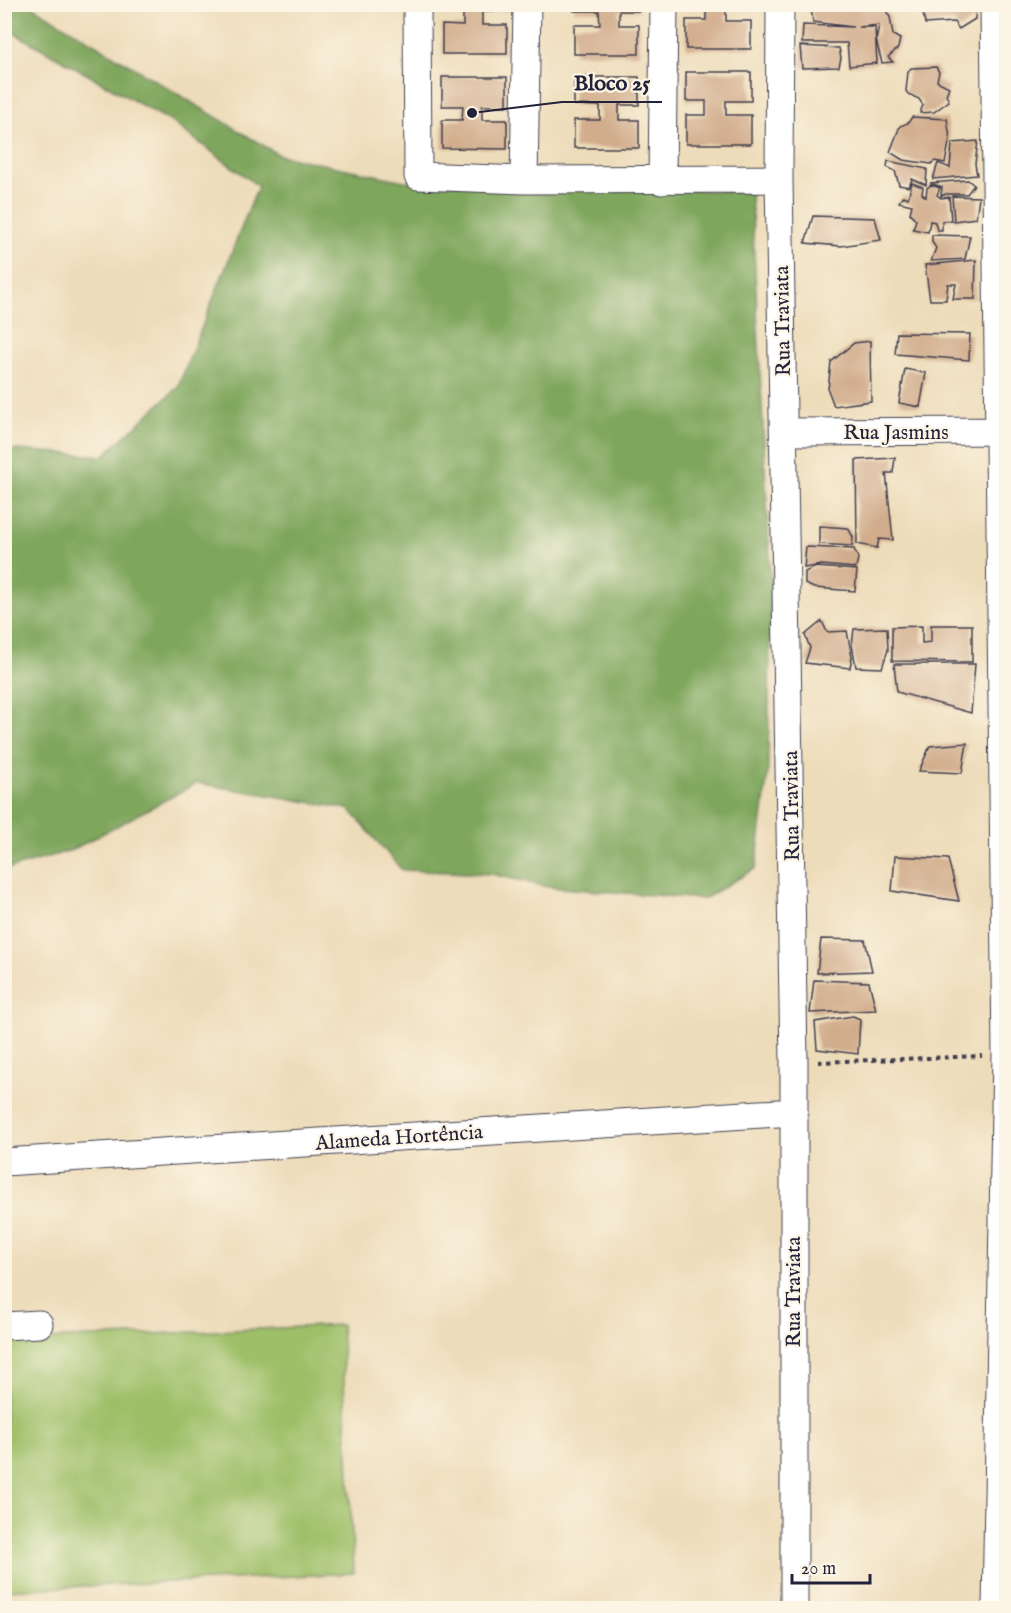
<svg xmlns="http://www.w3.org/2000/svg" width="1011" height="1613" font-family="'IM FELL English',serif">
<rect width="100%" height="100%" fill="#fcf5e5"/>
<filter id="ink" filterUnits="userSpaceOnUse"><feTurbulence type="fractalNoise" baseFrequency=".0167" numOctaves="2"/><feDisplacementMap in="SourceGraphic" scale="12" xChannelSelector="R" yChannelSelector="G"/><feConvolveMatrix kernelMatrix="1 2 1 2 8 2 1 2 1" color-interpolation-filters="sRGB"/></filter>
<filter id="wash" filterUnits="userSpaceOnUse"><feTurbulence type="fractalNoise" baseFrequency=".008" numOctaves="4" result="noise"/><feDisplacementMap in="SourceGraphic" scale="24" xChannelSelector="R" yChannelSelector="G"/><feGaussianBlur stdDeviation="1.35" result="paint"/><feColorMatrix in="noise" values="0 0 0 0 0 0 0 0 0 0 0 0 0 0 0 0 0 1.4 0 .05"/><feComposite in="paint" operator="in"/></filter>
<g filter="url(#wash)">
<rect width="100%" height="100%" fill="#eddcb9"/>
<path fill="#9ebf68" stroke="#607052" stroke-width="1.5" d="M 341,1325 L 354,1573 L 5,1590 L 5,1341 Z"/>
<path fill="#7ea65c" stroke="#50644c" stroke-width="1.5" d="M 5,5 L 30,5 L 279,155 L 404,181 L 751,192 L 771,583 L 768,771 L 756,868 L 704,899 L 548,887 L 492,874 L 402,870 L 349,809 L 197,783 L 72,850 L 5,870 L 4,449 L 103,456 L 178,387 L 258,186 L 170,121 L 5,28 Z"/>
<g id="blocks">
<path fill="#d2ad8d" d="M 442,4 L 507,4 L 508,11 L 482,11 L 482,25 L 507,25 L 507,54 L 442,54 L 442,25 L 463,26 L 463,11 L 442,11 Z
M 574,4 L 639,4 L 639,11 L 619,11 L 619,25 L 639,25 L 639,54 L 574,54 L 574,25 L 600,25 L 599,11 L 574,11 Z
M 706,4 L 726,4 L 726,21 L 751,21 L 751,49 L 686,49 L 686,20 L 706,20 Z
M 941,4 L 976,4 L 975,19 L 959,29 L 954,22 L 925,24 L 922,7 Z
M 883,6 L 890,17 L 893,35 L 900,39 L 898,48 L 888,57 L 893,62 L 882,63 L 876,40 L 879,25 L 859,27 L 875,27 L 877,63 L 849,66 L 847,43 L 802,43 L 803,25 L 853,27 L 813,22 L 811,8 Z
M 800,46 L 839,48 L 841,58 L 839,67 L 802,68 Z
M 936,67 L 939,72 L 937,81 L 949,87 L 946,95 L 949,101 L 934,112 L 920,113 L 923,105 L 919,99 L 908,94 L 906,91 L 908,72 L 911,68 Z
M 686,72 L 751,72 L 751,101 L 726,101 L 726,115 L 751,115 L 751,144 L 686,144 L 686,115 L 706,115 L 706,101 L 686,101 Z
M 442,77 L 507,77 L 507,106 L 482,106 L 482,120 L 507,120 L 507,149 L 442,148 L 442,120 L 462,120 L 463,106 L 442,106 Z
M 574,77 L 639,77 L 639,105 L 619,105 L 619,120 L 639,120 L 639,148 L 574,148 L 574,120 L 600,120 L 600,106 L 574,105 Z
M 912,117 L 947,119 L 950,138 L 945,163 L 935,161 L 931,164 L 903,160 L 890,152 L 900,126 L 908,123 Z
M 978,141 L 975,164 L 977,175 L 933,179 L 938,163 L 950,168 L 952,143 Z
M 888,161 L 927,169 L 926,185 L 912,179 L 909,187 L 899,185 L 895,171 L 887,167 Z
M 968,180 L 974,185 L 967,194 L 946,194 L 941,196 L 942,187 L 930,183 Z
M 912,183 L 923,187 L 922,194 L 926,197 L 927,188 L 931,185 L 940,188 L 937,195 L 941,198 L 949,197 L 951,220 L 942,221 L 942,230 L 937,230 L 935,222 L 930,221 L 928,232 L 913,229 L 916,220 L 910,213 L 912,205 L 899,202 L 903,196 L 908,198 Z
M 952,196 L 979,197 L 976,218 L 954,221 Z
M 813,216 L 875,218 L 881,240 L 841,246 L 805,243 Z
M 932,235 L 970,236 L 965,259 L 931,261 L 936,248 L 932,242 Z
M 976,260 L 975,299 L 953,299 L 956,284 L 948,284 L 946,300 L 930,300 L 925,265 Z
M 897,333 L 970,334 L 969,360 L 895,354 Z
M 870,341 L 871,401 L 834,406 L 828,390 L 831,362 L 854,343 Z
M 905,369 L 926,373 L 920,407 L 899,403 Z
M 895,458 L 893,473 L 886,473 L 893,540 L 879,539 L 877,548 L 857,544 L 856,460 Z
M 819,526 L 848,528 L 853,537 L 852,546 L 819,544 Z
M 806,547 L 854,549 L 858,558 L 856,568 L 822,565 L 804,568 Z
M 816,567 L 857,570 L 855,591 L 814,588 L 805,584 L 805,572 Z
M 822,621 L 827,632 L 847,631 L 852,657 L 850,668 L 805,663 L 810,648 L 805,635 Z
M 931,625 L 972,625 L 972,662 L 892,661 L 892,627 L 922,626 L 922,643 L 931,642 Z
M 887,628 L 888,650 L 882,668 L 856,667 L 852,645 L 854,629 Z
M 894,664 L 975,664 L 971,713 L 897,692 Z
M 967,743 L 962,773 L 919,771 L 930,746 Z
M 895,856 L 948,859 L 959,901 L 892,891 Z
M 821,939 L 865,940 L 872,971 L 817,973 Z
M 814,980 L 869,982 L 876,1010 L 810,1013 Z
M 853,1016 L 860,1019 L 858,1054 L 817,1049 L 815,1022 Z"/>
</g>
</g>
<g filter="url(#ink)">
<use href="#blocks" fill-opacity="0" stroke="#403e4e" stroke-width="1.5"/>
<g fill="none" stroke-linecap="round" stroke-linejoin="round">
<defs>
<path id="minor" d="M 417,4 L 418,176 L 524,180 L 779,179
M 780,4 L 779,179 L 794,1062 L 794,1608
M 994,4 L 1006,1055 L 996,1608
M 524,180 L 527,4
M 662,181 L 664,4
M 785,432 L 1006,431
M 4,1162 L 793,1112
M 4,1326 L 39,1324"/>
</defs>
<use href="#minor" stroke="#403e4e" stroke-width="29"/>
<path stroke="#403e4e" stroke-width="4" stroke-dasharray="4.5 4.5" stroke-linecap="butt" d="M 818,1062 L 982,1056"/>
<use href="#minor" stroke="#fff" stroke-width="27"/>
</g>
</g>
<g text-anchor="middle" stroke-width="4.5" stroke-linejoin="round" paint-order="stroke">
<g font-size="21" fill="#22223b" stroke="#fcf5e5">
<text transform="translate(782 321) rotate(-91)" y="7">Rua Traviata</text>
<text x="896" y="439">Rua Jasmins</text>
<text transform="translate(791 806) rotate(-91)" y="7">Rua Traviata</text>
<text transform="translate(399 1137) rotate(-4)" y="7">Alameda Hortência</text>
<text transform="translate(793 1292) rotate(-90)" y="7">Rua Traviata</text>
</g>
</g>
<path fill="none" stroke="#22223b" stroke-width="2" d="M472 113L562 102H662"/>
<circle fill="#22223b" stroke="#fcf5e5" stroke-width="2" cx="472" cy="113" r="6"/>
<g font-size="22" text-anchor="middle" font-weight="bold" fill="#22223b" stroke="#fcf5e5" stroke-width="4.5" stroke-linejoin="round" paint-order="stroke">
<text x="612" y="90">Bloco 25</text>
</g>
<rect width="1011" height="1613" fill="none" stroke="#fcf5e5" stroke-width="24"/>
<path d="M792 1574v9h78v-9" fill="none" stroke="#22223b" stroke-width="3"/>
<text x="801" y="1574" font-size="18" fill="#22223b" stroke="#fcf5e5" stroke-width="4.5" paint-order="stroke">20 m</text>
</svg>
